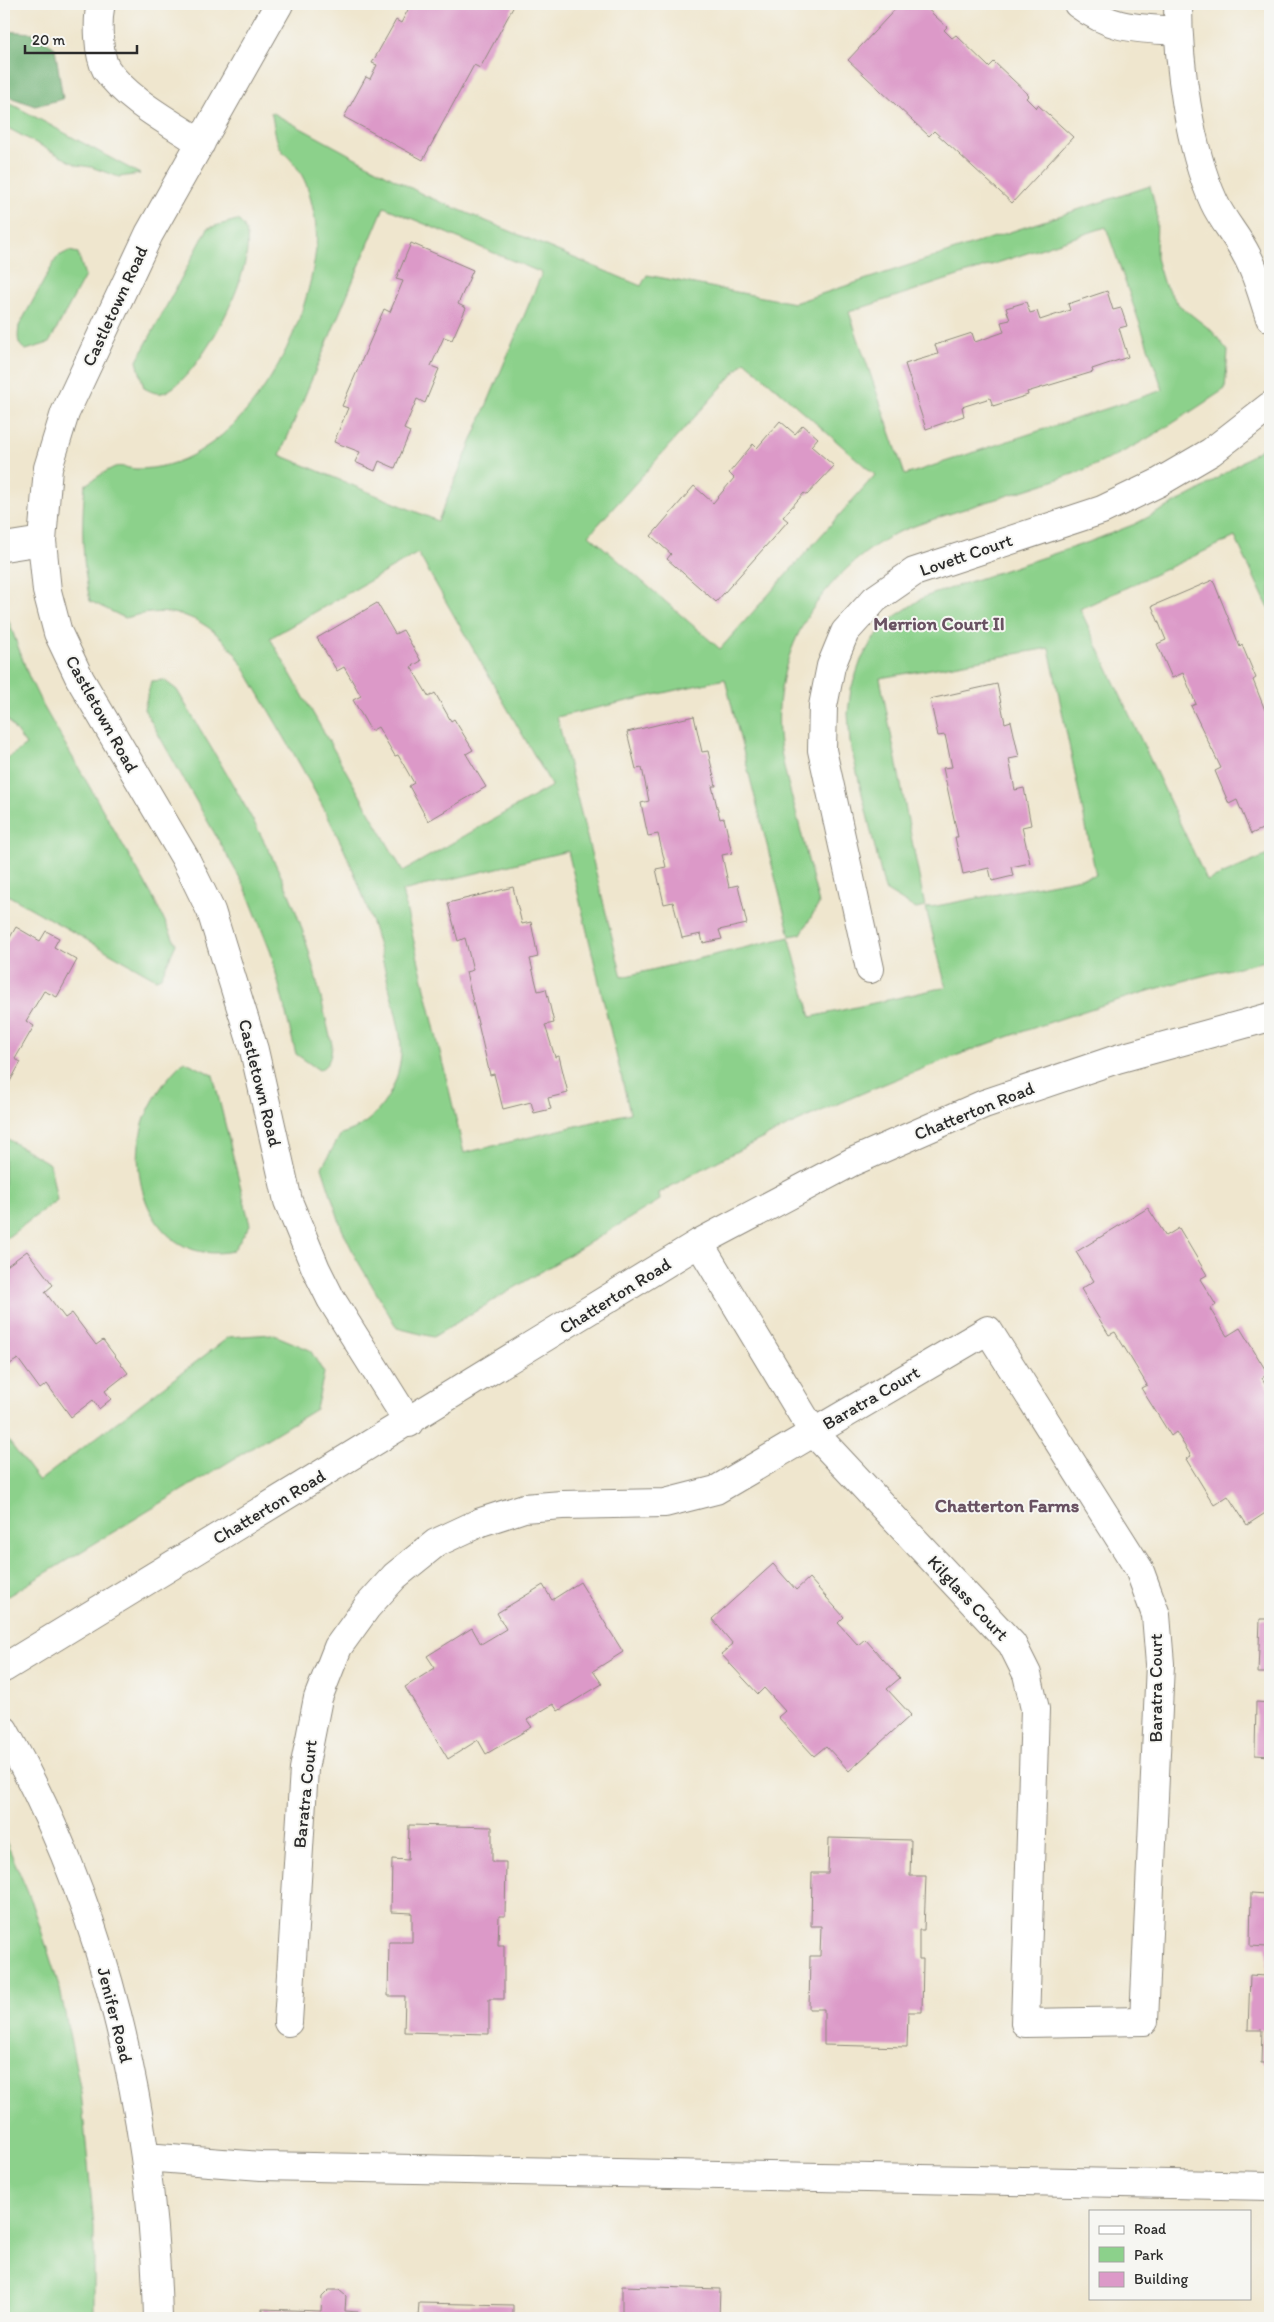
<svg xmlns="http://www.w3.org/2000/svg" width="1274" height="2322" font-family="Itim,sans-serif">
<rect width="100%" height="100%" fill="#f6f6f2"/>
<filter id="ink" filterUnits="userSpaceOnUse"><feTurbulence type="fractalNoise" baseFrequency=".02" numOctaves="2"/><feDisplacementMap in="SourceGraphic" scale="10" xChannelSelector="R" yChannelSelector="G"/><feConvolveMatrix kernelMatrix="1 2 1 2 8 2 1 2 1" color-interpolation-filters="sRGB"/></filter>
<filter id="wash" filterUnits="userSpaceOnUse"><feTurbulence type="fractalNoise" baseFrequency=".0096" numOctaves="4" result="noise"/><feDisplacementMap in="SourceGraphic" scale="20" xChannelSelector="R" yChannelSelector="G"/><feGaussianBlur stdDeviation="1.12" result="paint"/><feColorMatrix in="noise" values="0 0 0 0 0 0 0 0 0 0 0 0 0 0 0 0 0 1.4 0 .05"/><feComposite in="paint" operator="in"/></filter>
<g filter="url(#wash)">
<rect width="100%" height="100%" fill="#efe6ce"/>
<path fill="#8cd18b" stroke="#5c7e5b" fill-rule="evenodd" d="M 4,100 L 140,174 L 119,177 L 91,167 L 77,165 L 4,126 Z
M 271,112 L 424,195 L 641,286 L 647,275 L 794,303 L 1150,186 L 1157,213 L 1156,258 L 1163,282 L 1179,305 L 1212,331 L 1228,351 L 1225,389 C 1177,421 1128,454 1073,474 C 1014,495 954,510 896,533 C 823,573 773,648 779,734 C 781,760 788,784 795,808 C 803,840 811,872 819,904 L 801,934 L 790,936 L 725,679 L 557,717 L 622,977 L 789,937 L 811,1017 L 946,987 L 926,908 L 1096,875 L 1049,648 L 880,678 L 925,907 L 916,909 L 885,890 L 850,743 L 848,713 L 851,689 L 861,660 L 873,639 L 894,617 L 924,597 L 1089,542 L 1135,524 L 1198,491 L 1267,445 L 1270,445 L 1270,611 L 1235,537 L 1080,609 L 1207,881 L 1270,854 L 1270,960 C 1193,976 1116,1000 1042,1025 C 910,1070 780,1124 659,1193 L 660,1200 L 433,1337 L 397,1328 L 356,1258 L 342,1229 L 322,1167 L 341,1134 C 376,1125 398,1090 401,1055 C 402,1035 396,1015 391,995 C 379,942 364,890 340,841 C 310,778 272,717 237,656 C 206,616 174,604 125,618 L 90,601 C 82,562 81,525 85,485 C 95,479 105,471 115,467 C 121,465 130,469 137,469 C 158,469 180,463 198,452 C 264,414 308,322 316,249 C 318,230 314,211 309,193 C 306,181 299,169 291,160 C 288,156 283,153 281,149 C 275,140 274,123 271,112 ZM 384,207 L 542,273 L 438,521 L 280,455 ZM 1106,227 L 1163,390 L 905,475 L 849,312 ZM 745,361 L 875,475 L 720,649 L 589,535 ZM 418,553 L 552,786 L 403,871 L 270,638 ZM 568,851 L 630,1113 L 464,1153 L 402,891 Z
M 237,220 C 275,239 199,385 162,393 C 155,394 150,391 144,388 L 137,361 L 208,228 Z
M 69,251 L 78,253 L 85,276 L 49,343 L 26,350 C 16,345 18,336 19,326 L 57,257 Z
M 4,616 L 8,619 L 29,677 L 42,704 L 154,899 L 176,944 L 161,977 L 156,979 L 4,893 L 4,761 L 26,745 L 4,715 Z
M 164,680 L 177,690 C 217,759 265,833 294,906 C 311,951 321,999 332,1045 C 331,1057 330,1064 319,1070 L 296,1054 L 271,953 L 245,887 L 144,709 L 151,681 Z
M 184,1061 L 213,1075 L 250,1225 L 233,1251 C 156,1267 123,1180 145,1118 C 154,1096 166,1078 184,1061 Z
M 4,1137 L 50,1164 L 57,1200 L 4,1240 Z
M 272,1334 L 310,1350 L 324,1373 L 316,1409 L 8,1596 L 4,1595 L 4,1435 L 39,1481 L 229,1337 Z
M 4,1837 L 32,1902 L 60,1989 L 81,2092 L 94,2226 L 94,2318 L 4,2318 Z"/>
<path fill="#71b377" stroke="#4e6f51" d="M 4,31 L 33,33 L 55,48 L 63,99 L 35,106 L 4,95 Z"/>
<g id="blocks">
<path fill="#dc99c8" d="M 411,4 L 515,4 L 480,68 L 474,65 L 423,160 L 344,117 L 366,77 L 370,79 L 377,65 L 372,63 L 396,20 L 401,23 Z
M 900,4 L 922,4 L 947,27 L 944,30 L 952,38 L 956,35 L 989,67 L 994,62 L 1029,95 L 1026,98 L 1036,108 L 1038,105 L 1073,137 L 1012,203 L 934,131 L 929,136 L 848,60 Z
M 411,243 L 473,270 L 458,304 L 466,308 L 452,340 L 444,337 L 431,366 L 439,369 L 425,403 L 417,399 L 404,429 L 410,432 L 395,468 L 379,461 L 375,471 L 355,462 L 360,452 L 334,442 L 348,408 L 342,406 L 384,309 L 390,312 L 403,281 L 396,279 Z
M 1107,291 L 1113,310 L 1121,308 L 1127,326 L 1119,328 L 1128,357 L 1092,369 L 1093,372 L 1027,392 L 1028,395 L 993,406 L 990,398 L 962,407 L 964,416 L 926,429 L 905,364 L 938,354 L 935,345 L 972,333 L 975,342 L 1004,332 L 1001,322 L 1010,320 L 1006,308 L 1026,302 L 1030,313 L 1037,311 L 1040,320 L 1070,310 L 1068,304 Z
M 780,421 L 795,434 L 803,425 L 818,438 L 811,446 L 834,466 L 807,495 L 804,493 L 783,517 L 788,521 L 716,602 L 667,559 L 671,554 L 651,536 L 694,486 L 713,503 L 734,478 L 729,473 L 753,444 L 757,448 Z
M 1213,580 L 1240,647 L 1242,645 L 1256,678 L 1253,680 L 1265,710 L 1270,709 L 1270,830 L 1269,826 L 1251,834 L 1237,800 L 1229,804 L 1215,771 L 1221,768 L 1191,706 L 1196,704 L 1183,673 L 1172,678 L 1157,644 L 1166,640 L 1152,606 Z
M 377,603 L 395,634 L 403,630 L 421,661 L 411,667 L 429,697 L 435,693 L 451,721 L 454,719 L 473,750 L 466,754 L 486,787 L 428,821 L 409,786 L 414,783 L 398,755 L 395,756 L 378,727 L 371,731 L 353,700 L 361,696 L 344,667 L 337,671 L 317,638 Z
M 997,684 L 1005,723 L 1011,721 L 1019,757 L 1009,759 L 1015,790 L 1024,788 L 1031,825 L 1022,827 L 1030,863 L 1011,867 L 1013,876 L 992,881 L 989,868 L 963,874 L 955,837 L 958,837 L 943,768 L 952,767 L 945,735 L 938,736 L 930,699 Z
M 694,716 L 702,752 L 708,751 L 716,786 L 712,786 L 720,819 L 724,818 L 732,853 L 722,855 L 729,887 L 738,885 L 747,924 L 719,930 L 722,939 L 703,943 L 701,934 L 682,938 L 673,902 L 664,904 L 656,869 L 666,867 L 658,834 L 648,836 L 641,803 L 649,801 L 642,768 L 636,769 L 627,732 Z
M 513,887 L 522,924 L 531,922 L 538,957 L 530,959 L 538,991 L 546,989 L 554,1023 L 545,1025 L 555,1057 L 559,1056 L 568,1093 L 548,1098 L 551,1109 L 534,1113 L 531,1102 L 503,1109 L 494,1074 L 490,1075 L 466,972 L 473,970 L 465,938 L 458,941 L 448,903 Z
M 16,927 L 40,941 L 46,931 L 59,938 L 54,947 L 77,960 L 57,997 L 44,991 L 26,1021 L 34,1026 L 15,1059 L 21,1062 L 4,1092 L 4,948 Z
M 1148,1208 L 1166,1236 L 1179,1228 L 1207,1275 L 1200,1279 L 1216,1305 L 1210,1309 L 1227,1336 L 1240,1328 L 1268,1374 L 1262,1378 L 1270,1391 L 1270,1510 L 1247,1525 L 1228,1496 L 1214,1505 L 1186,1459 L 1191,1456 L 1176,1432 L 1171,1436 L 1141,1388 L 1147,1385 L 1115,1332 L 1109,1335 L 1081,1289 L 1094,1281 L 1076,1252 Z
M 27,1251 L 53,1285 L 45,1292 L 65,1318 L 72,1313 L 96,1345 L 103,1340 L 128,1373 L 105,1391 L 111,1399 L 99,1409 L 93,1400 L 71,1417 L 47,1384 L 40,1389 L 18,1359 L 10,1364 L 4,1355 L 4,1268 Z
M 773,1564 L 796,1590 L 809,1578 L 844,1617 L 838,1623 L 858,1645 L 865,1639 L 900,1678 L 887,1689 L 911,1715 L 849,1771 L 826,1746 L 814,1756 L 778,1717 L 785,1711 L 764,1688 L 758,1694 L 721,1654 L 733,1644 L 712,1619 Z
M 580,1582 L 623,1652 L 593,1671 L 602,1684 L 558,1711 L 553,1704 L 527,1720 L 532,1727 L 486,1754 L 478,1740 L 448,1759 L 405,1687 L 435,1668 L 427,1656 L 472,1628 L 481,1644 L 506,1629 L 497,1613 L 543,1585 L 552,1600 Z
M 1260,1619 L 1270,1619 L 1270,1673 L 1258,1673 Z
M 1256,1702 L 1270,1703 L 1270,1756 L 1255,1755 Z
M 409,1825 L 492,1827 L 492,1862 L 506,1862 L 505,1916 L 499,1916 L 498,1945 L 504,1945 L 504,1999 L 489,1999 L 489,2034 L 404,2032 L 405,1996 L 388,1996 L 389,1942 L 412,1942 L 412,1913 L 391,1912 L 392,1859 L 408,1860 Z
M 829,1838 L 911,1840 L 910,1876 L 926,1876 L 924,1930 L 919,1930 L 919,1959 L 923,1959 L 922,2012 L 908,2012 L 907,2047 L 824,2045 L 824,2009 L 809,2009 L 810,1956 L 820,1956 L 821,1926 L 811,1926 L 812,1873 L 828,1873 Z
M 1268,1858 L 1270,1858 L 1270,2063 L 1261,2063 L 1262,2030 L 1248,2030 L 1250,1975 L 1266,1976 L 1267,1947 L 1250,1946 L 1251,1893 L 1267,1894 Z
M 622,2286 L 720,2289 L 719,2318 L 622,2318 Z
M 329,2290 L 339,2290 L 346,2296 L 345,2311 L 358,2312 L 358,2318 L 262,2318 L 262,2309 L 321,2311 L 322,2297 Z
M 419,2303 L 513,2305 L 513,2318 L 418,2318 Z"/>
</g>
</g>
<g filter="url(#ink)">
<use href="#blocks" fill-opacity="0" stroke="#8d887c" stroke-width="1"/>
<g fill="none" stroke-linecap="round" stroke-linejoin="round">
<defs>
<path id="minor" d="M 101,4 C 97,19 98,55 106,69 C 128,101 170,122 201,143
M 279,4 L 149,234 L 65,413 L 48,468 L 42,541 L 47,591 L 58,633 L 80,679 L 185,858 L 211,911 L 254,1050 L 288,1201 L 316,1269 L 331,1299 L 409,1423
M 1078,4 C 1113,30 1136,28 1178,31
M 1178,4 C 1178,63 1189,148 1214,202 C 1222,220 1237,236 1246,254 C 1257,273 1263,298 1270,318
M 4,547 L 42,541
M 870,969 L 822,750 L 823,706 L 831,666 L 845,632 L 875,599 L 914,572 L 1102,510 L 1158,483 L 1211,452 L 1270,406
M 4,1668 L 699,1243 L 852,1162 L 984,1104 L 1117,1059 L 1270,1017
M 4,1730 C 105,1907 153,2115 158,2318
M 288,2022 L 304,1769 L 318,1698 L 338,1647 L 367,1607 L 395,1576 L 436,1543 L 481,1522 L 524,1508 L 562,1505 L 665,1503 L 716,1490 L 988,1330 L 1139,1569 L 1156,1615 L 1160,1664 L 1144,2021 L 1025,2023 L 1035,1709 L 1027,1674 L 1012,1644 L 813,1432 L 699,1243
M 145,2157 L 261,2166 L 1270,2186"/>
</defs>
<use href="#minor" stroke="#8d887c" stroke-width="30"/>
<use href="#minor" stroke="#fff" stroke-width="28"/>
</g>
</g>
<g text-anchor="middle" stroke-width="4" stroke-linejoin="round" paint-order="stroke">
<g font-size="18" fill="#2b2b2b" stroke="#f6f6f2">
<text transform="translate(115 306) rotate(-65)" y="6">Castletown Road</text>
<text transform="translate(966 555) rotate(-19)" y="6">Lovett Court</text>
<text transform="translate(102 714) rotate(61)" y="6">Castletown Road</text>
<text transform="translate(260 1083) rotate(76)" y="6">Castletown Road</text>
<text transform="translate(974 1111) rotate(-22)" y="6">Chatterton Road</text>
<text transform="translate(615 1296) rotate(-32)" y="6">Chatterton Road</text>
<text transform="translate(871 1398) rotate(-30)" y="6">Baratra Court</text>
<text transform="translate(269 1507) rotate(-31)" y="6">Chatterton Road</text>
<text transform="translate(968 1598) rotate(47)" y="6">Kilglass Court</text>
<text transform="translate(1156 1688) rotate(-90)" y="6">Baratra Court</text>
<text transform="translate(305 1794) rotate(-84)" y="6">Baratra Court</text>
<text transform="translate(115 2015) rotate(76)" y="6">Jenifer Road</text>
</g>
<g font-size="19" font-weight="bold" fill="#695262" stroke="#f6f6f2">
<text x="939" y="630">Merrion Court II</text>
<text x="1007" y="1512">Chatterton Farms</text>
</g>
</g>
<rect width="1274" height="2322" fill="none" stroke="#f6f6f2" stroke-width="20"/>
<rect x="1089" y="2210" width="162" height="90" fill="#f6f6f2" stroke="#a5a5a2"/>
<rect x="1099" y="2226" width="25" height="8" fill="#ffffff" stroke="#a5a5a2"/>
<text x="1134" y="2234" font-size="15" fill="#2b2b2b">Road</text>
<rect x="1099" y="2247" width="25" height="15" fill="#8cd18b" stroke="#a5a5a2"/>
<text x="1134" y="2260" font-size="15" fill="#2b2b2b">Park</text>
<rect x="1099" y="2272" width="25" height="15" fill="#dc99c8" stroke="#a5a5a2"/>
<text x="1134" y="2284" font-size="15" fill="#2b2b2b">Building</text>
<path d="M25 45v8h112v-8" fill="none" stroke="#2b2b2b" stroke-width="2.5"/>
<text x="32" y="45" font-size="15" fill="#2b2b2b" stroke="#f6f6f2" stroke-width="4" paint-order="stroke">20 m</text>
</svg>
